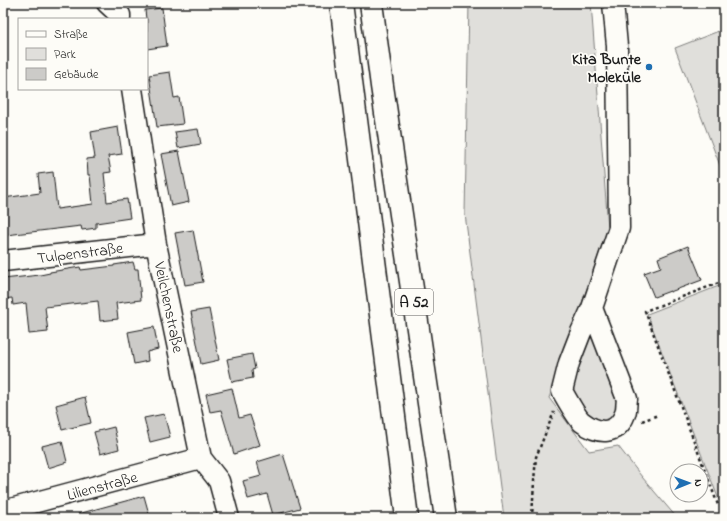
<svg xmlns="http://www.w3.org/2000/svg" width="727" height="521" font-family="'Indie Flower',sans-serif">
<rect width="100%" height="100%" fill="#fdfcf7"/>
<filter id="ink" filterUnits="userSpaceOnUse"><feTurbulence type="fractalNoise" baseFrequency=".025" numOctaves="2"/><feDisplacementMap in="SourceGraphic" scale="8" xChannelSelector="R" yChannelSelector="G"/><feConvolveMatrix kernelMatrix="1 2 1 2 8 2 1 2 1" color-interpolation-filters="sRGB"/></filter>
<g filter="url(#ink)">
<path fill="#e0dfdb" stroke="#7e7e7c" d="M 469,3 L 591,3 L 608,228 L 549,398 L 589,451 L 618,446 L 642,477 L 677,518 L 504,518 L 465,214 Z
M 724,29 L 724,176 L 675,48 Z
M 724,284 L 724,499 L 719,500 L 647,314 Z
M 592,327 L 618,396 L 617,410 L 611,418 L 602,423 L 592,419 L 573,396 L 570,385 Z"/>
<path fill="#cccbc8" stroke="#1c1c1c" d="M 162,8 L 167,46 L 147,49 L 147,19 L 146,19 L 145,10 Z
M 170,72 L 174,98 L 179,97 L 183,124 L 157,127 L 149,75 Z
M 118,127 L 122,154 L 108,156 L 111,172 L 104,173 L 107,202 L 127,199 L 130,218 L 96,223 L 96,228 L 82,230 L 81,226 L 6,235 L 3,198 L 40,193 L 38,174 L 53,172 L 57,209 L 93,204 L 90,175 L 88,175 L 87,159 L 95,158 L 91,132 Z
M 198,129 L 201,144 L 178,148 L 175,132 Z
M 179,151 L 189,202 L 171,206 L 161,154 Z
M 193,230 L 203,282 L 185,285 L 175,233 Z
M 688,246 L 702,280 L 670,292 L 670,291 L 654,297 L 644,273 L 661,267 L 658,258 Z
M 133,262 L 135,269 L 138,269 L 141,300 L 116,303 L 118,319 L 100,321 L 98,301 L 45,307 L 48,332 L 29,334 L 26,303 L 13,305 L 12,298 L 3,299 L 3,279 L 40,275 L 50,273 L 50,272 L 80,267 L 81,270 L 114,266 L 114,265 Z
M 209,309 L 219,360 L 201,364 L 191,312 Z
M 154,327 L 158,349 L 147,352 L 148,361 L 134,364 L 128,332 Z
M 252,354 L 255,369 L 252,370 L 253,378 L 232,382 L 227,359 Z
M 232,388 L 239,418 L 250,415 L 260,445 L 234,454 L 221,410 L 210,412 L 206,394 Z
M 85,397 L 91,423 L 62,430 L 56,405 Z
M 164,414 L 170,437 L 150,442 L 144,418 Z
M 114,427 L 119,449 L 100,454 L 94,432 Z
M 62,441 L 67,462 L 48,468 L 42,446 Z
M 283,454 L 300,508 L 273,515 L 267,494 L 248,499 L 243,481 L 261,476 L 257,462 Z
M 144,496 L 149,514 L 133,518 L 79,518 L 78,514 Z"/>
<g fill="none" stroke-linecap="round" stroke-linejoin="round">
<defs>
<path id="minor" d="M 107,3 L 120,15 L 120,19
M 132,89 L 156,244 L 201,458 L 219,481 L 229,518
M 3,261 L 156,244
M 592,308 L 627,399 C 626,404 627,409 625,414 C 617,435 599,435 582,422 C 577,418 566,398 562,391 L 569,363 L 581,332 L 592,308 L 619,228 L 617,46 L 613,3
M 3,511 L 201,458"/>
<path id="highway" d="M 341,3 L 407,518
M 371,3 L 382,86 L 446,518"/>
</defs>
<use href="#minor" stroke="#1c1c1c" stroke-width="23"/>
<use href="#highway" stroke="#1c1c1c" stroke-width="25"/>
<path stroke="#1c1c1c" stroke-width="2.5" stroke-dasharray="3 3" stroke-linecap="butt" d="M 724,281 L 645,311 L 718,505 L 724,503
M 642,421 L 658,415
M 532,518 L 534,481 L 536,457 L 554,412"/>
<use href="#minor" stroke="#fdfcf7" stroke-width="20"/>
<use href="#highway" stroke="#fdfcf7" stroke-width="22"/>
</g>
</g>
<circle fill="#1f6fb2" stroke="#fdfcf7" stroke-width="1.5" cx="649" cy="67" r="4"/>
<g text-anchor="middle" stroke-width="3.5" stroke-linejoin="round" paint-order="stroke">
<rect fill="#fdfcf7" stroke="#605f5e" stroke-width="1" x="395" y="289" width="38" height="26" rx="3"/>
<g font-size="15" font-weight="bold" fill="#1c1c1c">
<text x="414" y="307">A 52</text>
</g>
<g font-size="16" font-weight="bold" fill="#1c1c1c" stroke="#fdfcf7" text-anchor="end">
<text x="641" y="64">Kita Bunte<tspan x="641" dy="18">Moleküle</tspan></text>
</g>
<g font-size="16" fill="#1c1c1c" stroke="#fdfcf7">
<text transform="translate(80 252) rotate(-7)" y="6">Tulpenstraße</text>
<text transform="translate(170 307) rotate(78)" y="6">Veilchenstraße</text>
<text transform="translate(102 485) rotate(-15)" y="6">Lilienstraße</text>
</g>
</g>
<rect width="727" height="521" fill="none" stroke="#fdfcf7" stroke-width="16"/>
<rect x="8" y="8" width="711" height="505" fill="none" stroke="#1c1c1c" stroke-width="1.5" filter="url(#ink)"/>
<rect x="18" y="18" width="130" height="72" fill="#fdfcf7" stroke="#a3a29f"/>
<rect x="26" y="31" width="20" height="6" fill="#fdfcf7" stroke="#a3a29f"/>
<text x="54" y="38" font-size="12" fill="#1c1c1c">Straße</text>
<rect x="26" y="48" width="20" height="12" fill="#e0dfdb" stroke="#a3a29f"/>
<text x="54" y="58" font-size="12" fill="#1c1c1c">Park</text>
<rect x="26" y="68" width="20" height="12" fill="#cccbc8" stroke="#a3a29f"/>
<text x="54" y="78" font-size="12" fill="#1c1c1c">Gebäude</text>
<g transform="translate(689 483) rotate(89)"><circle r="19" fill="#fdfcf7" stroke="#a3a29f"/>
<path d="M0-3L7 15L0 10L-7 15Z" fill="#1f6fb2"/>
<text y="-6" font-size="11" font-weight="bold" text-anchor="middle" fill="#1c1c1c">N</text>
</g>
</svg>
